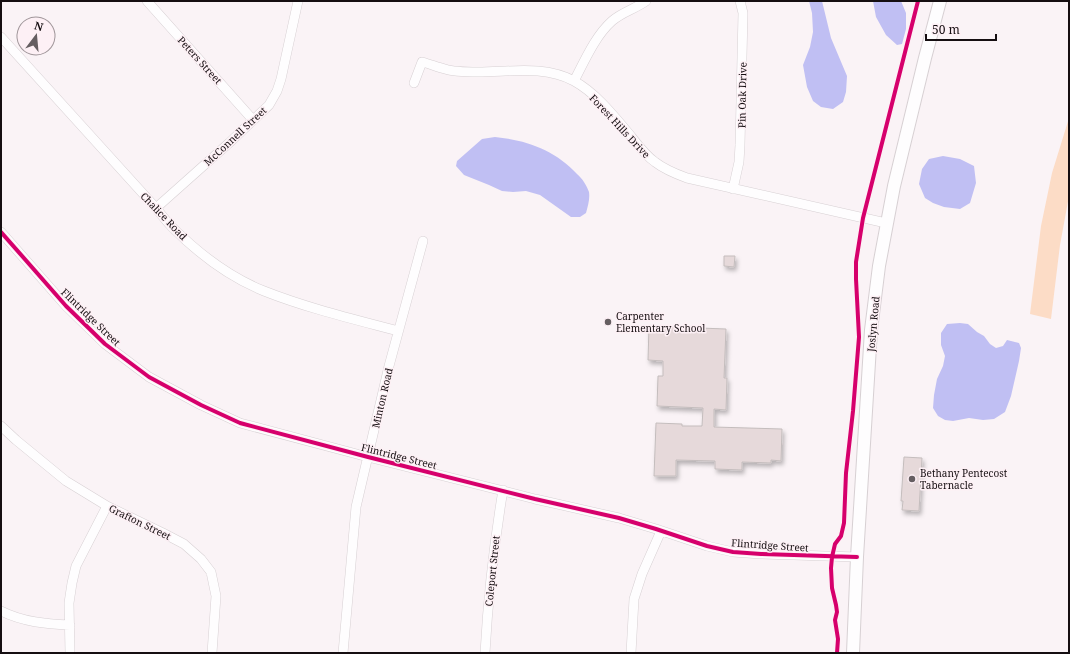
<svg xmlns="http://www.w3.org/2000/svg" width="1070" height="654" font-family="'Noto Serif',serif">
<defs>
<filter id="shadow"><feDropShadow dx="2" dy="3.5" stdDeviation="2" flood-color="#0004"/></filter>
</defs>
<rect width="100%" height="100%" fill="#faf3f6"/>
<path fill="#fcdcc6" d="M 1069,118 L 1069,196 L 1060,245 L 1051,319 L 1030,314 L 1041,226 L 1052,173 Z"/>
<path fill="#c0bff3" d="M 809,1 L 822,1 L 831,38 L 847,76 L 846,92 L 843,102 L 833,109 L 821,107 L 813,101 L 807,87 L 803,65 L 810,47 L 813,32 L 812,13 Z
M 873,1 L 901,1 L 906,13 L 906,29 L 902,44 L 897,45 L 886,35 L 876,17 Z
M 495,137 C 526,140 555,150 577,174 C 582,178 587,186 589,192 C 590,199 588,206 586,213 L 580,217 L 571,217 L 540,195 L 526,191 L 513,192 L 502,191 L 489,185 L 464,175 L 456,166 L 457,161 L 482,139 Z
M 943,156 L 960,159 L 974,166 L 976,183 L 970,203 L 960,209 L 944,207 L 933,203 L 925,198 L 919,184 L 922,169 L 929,159 Z
M 960,323 L 968,324 L 977,332 L 984,336 L 990,344 L 996,348 L 1003,346 L 1007,340 L 1019,343 L 1021,348 L 1019,361 L 1011,396 L 1005,412 L 994,419 L 983,420 L 969,418 L 953,421 L 945,420 L 938,416 L 933,408 L 934,395 L 937,379 L 943,366 L 945,356 L 941,345 L 941,333 L 947,324 Z"/>
<path fill="#e6d9da" stroke="#c4bdbd" filter="url(#shadow)" d="M 724,256 L 735,256 L 734,267 L 724,266 Z
M 649,326 L 726,329 L 724,378 L 727,378 L 726,410 L 714,409 L 714,427 L 782,429 L 781,461 L 771,460 L 771,463 L 742,462 L 742,470 L 715,469 L 715,461 L 676,460 L 676,476 L 654,476 L 656,423 L 682,424 L 682,426 L 702,426 L 703,408 L 657,406 L 658,376 L 663,376 L 663,361 L 648,360 Z
M 904,457 L 922,458 L 919,511 L 902,510 L 903,501 L 901,501 Z"/>
<g fill="none" stroke-linecap="round" stroke-linejoin="round">
<defs>
<path id="street" d="M 147,1 L 253,120
M 1,37 L 156,208 C 161,214 166,221 172,227 C 198,253 229,277 264,291 C 307,308 353,319 398,331
M 574,81 C 584,62 595,36 612,21 C 622,12 635,9 646,1
M 414,83 L 422,62 C 430,64 437,67 445,69 C 454,72 469,72 478,72 C 510,72 544,65 574,81 C 596,93 614,116 630,135 C 637,144 645,155 655,162 C 664,169 676,174 687,178 L 886,223
M 733,189 L 739,162 L 740,145 L 743,13 L 740,1
M 156,208 L 229,143 L 269,105 L 277,91 L 281,79 L 298,1
M 1,232 L 66,306 L 105,344 L 149,377 L 201,405 L 240,423 L 368,457 L 535,499 L 619,518 L 656,529 L 707,546 L 733,552 L 761,554 L 857,557
M 1,426 L 16,440 L 66,481 L 107,506 L 163,533 L 184,544 L 201,559 L 211,572 L 216,596 L 212,653
M 1,611 C 23,622 46,624 70,625
M 70,653 L 69,603 L 72,583 L 76,566 L 107,506
M 343,653 L 356,507 L 389,366 L 423,241
M 485,653 C 488,598 494,544 503,490
M 631,653 L 634,599 L 642,574 L 661,531"/>
<path id="secondary" d="M 853,653 L 857,557 L 871,330 L 879,266 L 894,186 L 925,58 L 940,1"/>
</defs>
<use href="#street" stroke="#d7d0d3" stroke-width="10"/>
<use href="#secondary" stroke="#d7d0d3" stroke-width="14"/>
<use href="#street" stroke="#fefdfe" stroke-width="9"/>
<use href="#secondary" stroke="#fefdfe" stroke-width="12"/>
<defs>
<path id="cycleway" d="M 1,232 L 66,306 L 105,344 L 149,377 L 201,405 L 240,423 L 368,457 L 535,499 L 619,518 L 656,529 L 707,546 L 733,552 L 761,554 L 857,557
M 837,653 L 838,639 L 835,620 L 837,612 L 836,605 L 832,588 L 831,568 L 832,557 L 835,544 L 841,536 L 844,523 L 846,473 L 853,411 L 859,337 L 856,279 L 856,262 L 863,218 L 918,1"/>
</defs>
<use href="#cycleway" stroke="#fdf0f5" stroke-width="6"/>
<use href="#cycleway" stroke="#d6006c" stroke-width="4"/>
</g>
<g fill="#655e61" stroke="#fdf0f5" stroke-width="1.5">
<circle cx="608" cy="322" r="4"/>
<circle cx="912" cy="479" r="4"/>
</g>
<g text-anchor="middle" stroke-width="3" stroke-linejoin="round" paint-order="stroke">
<g font-size="10" fill="#150e11" stroke="#fdf0f5">
<text transform="translate(200 60) rotate(48)" y="4">Peters Street</text>
<text transform="translate(742 95) rotate(-89)" y="4">Pin Oak Drive</text>
<text transform="translate(620 126) rotate(47)" y="4">Forest Hills Drive</text>
<text transform="translate(235 136) rotate(-43)" y="4">McConnell Street</text>
<text transform="translate(164 216) rotate(46)" y="4">Chalice Road</text>
<text transform="translate(91 317) rotate(44)" y="4">Flintridge Street</text>
<text transform="translate(873 324) rotate(-85)" y="4">Joslyn Road</text>
<text transform="translate(382 398) rotate(-77)" y="4">Minton Road</text>
<text transform="translate(399 456) rotate(14)" y="4">Flintridge Street</text>
<text transform="translate(140 522) rotate(26)" y="4">Grafton Street</text>
<text transform="translate(770 545) rotate(4)" y="4">Flintridge Street</text>
<text transform="translate(492 571) rotate(-84)" y="4">Coleport Street</text>
</g>
<g font-size="10" fill="#150e11" stroke="#fdf0f5" text-anchor="start">
<text x="616" y="320">Carpenter<tspan x="616" dy="12">Elementary School</tspan></text>
<text x="920" y="477">Bethany Pentecost<tspan x="920" dy="12">Tabernacle</tspan></text>
</g>
</g>
<rect width="1070" height="654" fill="none" stroke="#150e11" stroke-width="4"/>
<g transform="translate(36 36) rotate(16)"><circle r="19" fill="#fdf0f5" stroke="#a0969a"/>
<path d="M0-3L7 15L0 10L-7 15Z" fill="#655e61"/>
<text y="-6" font-size="11" font-weight="bold" text-anchor="middle" fill="#150e11">N</text>
</g>
<path d="M926 34v6h70v-6" fill="none" stroke="#150e11" stroke-width="2"/>
<text x="932" y="34" font-size="12" fill="#150e11" stroke="#fdf0f5" stroke-width="3" paint-order="stroke">50 m</text>
</svg>
